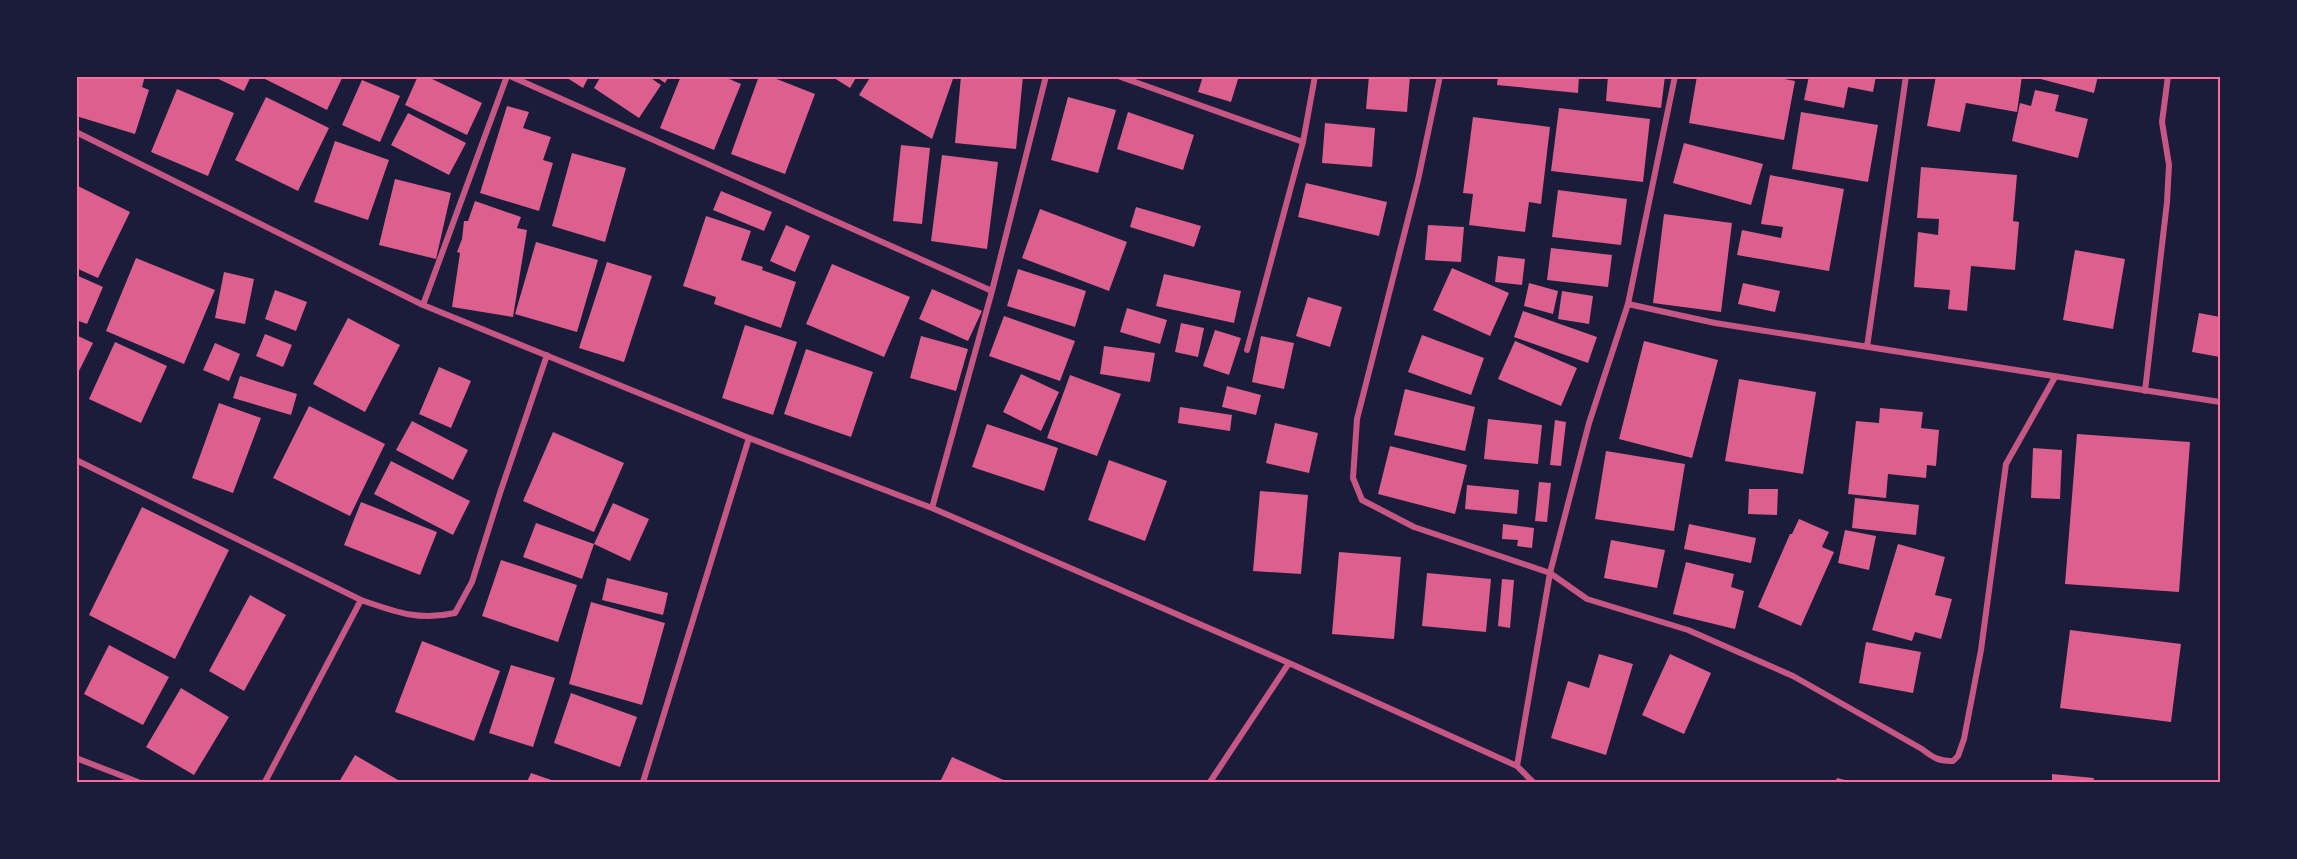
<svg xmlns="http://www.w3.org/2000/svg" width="2297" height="859" font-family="'Work Sans',sans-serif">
<rect width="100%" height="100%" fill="#1b1b3a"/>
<path fill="#dd5f8e" d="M 76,76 L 145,76 L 142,87 L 149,90 L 135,134 L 76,116 Z
M 212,76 L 251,76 L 244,91 Z
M 264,76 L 343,76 L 327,110 L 263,78 Z
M 418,76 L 426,76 L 482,103 L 467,135 L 405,105 Z
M 564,76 L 589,76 L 583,88 Z
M 601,76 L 648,76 L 661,85 L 639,118 L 594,88 Z
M 655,76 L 669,76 L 665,83 Z
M 681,76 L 722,76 L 741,84 L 714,150 L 660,128 Z
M 759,76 L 769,76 L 815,94 L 785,174 L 731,154 Z
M 831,76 L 857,76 L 850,88 Z
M 871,76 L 954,76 L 932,139 L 859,95 Z
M 961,76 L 1023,76 L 1016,149 L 955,143 Z
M 1203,76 L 1239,76 L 1231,102 L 1198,92 Z
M 1369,76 L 1410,76 L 1407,112 L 1366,109 Z
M 1498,76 L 1579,76 L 1578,93 L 1497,85 Z
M 1608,76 L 1665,76 L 1661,108 L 1606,101 Z
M 1697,76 L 1768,76 L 1795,81 L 1784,140 L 1689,123 Z
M 1809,76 L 1876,76 L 1873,92 L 1848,87 L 1844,108 L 1804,100 Z
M 1936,76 L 2022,76 L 2017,112 L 1966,103 L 1960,132 L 1927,126 Z
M 2029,76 L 2098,76 L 2094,93 Z
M 362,80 L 400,96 L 380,142 L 342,125 Z
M 177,89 L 234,113 L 208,176 L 151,152 Z
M 2035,90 L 2059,95 L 2055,111 L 2088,119 L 2078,158 L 2012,141 L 2020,103 L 2031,106 Z
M 266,97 L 329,128 L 298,191 L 235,160 Z
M 1068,97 L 1116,110 L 1098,173 L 1051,160 Z
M 507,106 L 529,112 L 523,128 L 551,137 L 543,160 L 553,163 L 539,211 L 480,193 Z
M 1559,108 L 1650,119 L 1643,182 L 1551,171 Z
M 1128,112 L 1194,135 L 1183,170 L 1117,149 Z
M 1801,112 L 1878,125 L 1868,182 L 1792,169 Z
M 408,113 L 466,143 L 449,175 L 391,145 Z
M 1473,117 L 1550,127 L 1541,204 L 1529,202 L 1525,232 L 1469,225 L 1473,194 L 1463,193 Z
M 1325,123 L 1375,128 L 1372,167 L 1322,163 Z
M 335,141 L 389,160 L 368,220 L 314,202 Z
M 1684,143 L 1763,164 L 1751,205 L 1673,183 Z
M 901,145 L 930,148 L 922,224 L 893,221 Z
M 572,153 L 626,168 L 605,242 L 552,226 Z
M 942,155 L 998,162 L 987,249 L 931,241 Z
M 1921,167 L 2017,175 L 2013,221 L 2019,222 L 2015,270 L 1971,266 L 1967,311 L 1948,309 L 1950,290 L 1914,287 L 1918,232 L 1938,235 L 1939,219 L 1917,218 Z
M 1770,175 L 1844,189 L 1829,271 L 1737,255 L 1742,230 L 1781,238 L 1783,227 L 1761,224 Z
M 395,179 L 451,193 L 436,259 L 379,245 Z
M 1306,183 L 1387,202 L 1379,236 L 1298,217 Z
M 76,185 L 130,212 L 98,278 L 76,268 Z
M 1558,190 L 1627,199 L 1621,245 L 1552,237 Z
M 721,191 L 772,212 L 764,231 L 713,210 Z
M 475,201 L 521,217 L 517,228 L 527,230 L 513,317 L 452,307 L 460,253 L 457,252 L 462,239 L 464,221 L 468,221 Z
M 1136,207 L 1201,226 L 1194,247 L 1130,227 Z
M 1040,209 L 1127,242 L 1109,291 L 1022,258 Z
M 1664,214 L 1732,223 L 1721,312 L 1653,303 Z
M 706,216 L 751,231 L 741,260 L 763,267 L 762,270 L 796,282 L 781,328 L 714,304 L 716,297 L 683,286 Z
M 786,225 L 810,236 L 795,272 L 770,261 Z
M 1428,225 L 1464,227 L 1461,262 L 1425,260 Z
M 536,242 L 598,260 L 577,332 L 515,314 Z
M 1551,248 L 1612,255 L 1608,287 L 1547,280 Z
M 2075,250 L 2125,259 L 2113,329 L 2063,320 Z
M 1498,256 L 1525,259 L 1522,285 L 1495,282 Z
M 136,258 L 215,290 L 184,364 L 106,331 Z
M 607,262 L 652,276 L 624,362 L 579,348 Z
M 832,264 L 910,297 L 884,357 L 806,324 Z
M 1452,268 L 1509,293 L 1490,336 L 1433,310 Z
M 1018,269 L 1086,291 L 1075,327 L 1007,306 Z
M 224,272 L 254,279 L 245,324 L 215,318 Z
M 1164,274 L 1241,291 L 1234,323 L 1156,306 Z
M 76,275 L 103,287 L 87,324 L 76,320 Z
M 1529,283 L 1558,291 L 1553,314 L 1524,306 Z
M 1743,283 L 1780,291 L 1775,312 L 1738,304 Z
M 932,289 L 982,311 L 968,341 L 919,319 Z
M 275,290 L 307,302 L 296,331 L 265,319 Z
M 1562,291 L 1593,296 L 1589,324 L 1558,319 Z
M 1308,297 L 1342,307 L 1330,347 L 1296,336 Z
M 1127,308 L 1167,320 L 1160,344 L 1120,332 Z
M 1523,311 L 1597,337 L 1588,363 L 1514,337 Z
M 2199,313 L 2220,317 L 2220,357 L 2192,352 Z
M 1004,316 L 1075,341 L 1060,381 L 989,356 Z
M 348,318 L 400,345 L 365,412 L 313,384 Z
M 1181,323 L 1204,328 L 1198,357 L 1175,352 Z
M 745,325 L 797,342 L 773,415 L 722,398 Z
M 1215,330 L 1241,338 L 1229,375 L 1203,366 Z
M 265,334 L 292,345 L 283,367 L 256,356 Z
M 76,335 L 93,343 L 76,377 Z
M 1422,335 L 1484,358 L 1471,395 L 1408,372 Z
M 921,336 L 968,349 L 956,391 L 910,378 Z
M 1261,336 L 1294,343 L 1284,389 L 1252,382 Z
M 1515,341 L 1577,368 L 1561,406 L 1498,379 Z
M 1644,341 L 1718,360 L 1692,458 L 1619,439 Z
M 115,342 L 167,366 L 141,423 L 89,399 Z
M 215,343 L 240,354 L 229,381 L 203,370 Z
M 1104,346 L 1155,353 L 1150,382 L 1100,374 Z
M 806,349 L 873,372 L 851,437 L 784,414 Z
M 439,367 L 471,381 L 451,428 L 419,414 Z
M 1021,374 L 1059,392 L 1041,431 L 1003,412 Z
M 1070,375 L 1121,394 L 1097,456 L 1047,438 Z
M 240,376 L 297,394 L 291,415 L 233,398 Z
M 1739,379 L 1816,392 L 1803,474 L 1725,461 Z
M 1227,386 L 1261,395 L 1256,415 L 1222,407 Z
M 1405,389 L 1475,407 L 1465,451 L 1394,435 Z
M 219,403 L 261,418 L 233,493 L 192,478 Z
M 309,406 L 385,444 L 350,516 L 273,478 Z
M 1180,407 L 1232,415 L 1230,431 L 1178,423 Z
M 1880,408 L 1923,412 L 1921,428 L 1939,430 L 1936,466 L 1927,465 L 1926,478 L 1888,474 L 1886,498 L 1848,494 L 1856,421 L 1879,423 Z
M 1488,419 L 1542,425 L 1538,464 L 1484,459 Z
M 1555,420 L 1566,422 L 1561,466 L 1550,465 Z
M 412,421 L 468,450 L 453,480 L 396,450 Z
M 1275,423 L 1318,433 L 1309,473 L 1266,463 Z
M 987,424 L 1058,448 L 1044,491 L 972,467 Z
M 553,432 L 624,463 L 594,532 L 523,501 Z
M 2077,434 L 2190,442 L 2179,592 L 2065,584 Z
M 1390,446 L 1467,465 L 1455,514 L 1378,494 Z
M 2033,448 L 2062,450 L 2060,499 L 2031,498 Z
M 1606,451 L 1685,464 L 1674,531 L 1595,519 Z
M 1109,460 L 1167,481 L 1145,541 L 1088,520 Z
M 391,461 L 470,501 L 453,535 L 374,494 Z
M 1539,482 L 1551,483 L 1547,522 L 1535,521 Z
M 1467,485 L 1519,490 L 1517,514 L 1465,509 Z
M 1749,489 L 1778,489 L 1777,515 L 1748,514 Z
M 1260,491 L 1308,495 L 1301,574 L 1253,571 Z
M 1855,498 L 1919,505 L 1916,535 L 1852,528 Z
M 361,502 L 437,532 L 420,575 L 344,545 Z
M 613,503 L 649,519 L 630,561 L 594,544 Z
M 142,507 L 229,550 L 175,659 L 89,615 Z
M 1799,519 L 1829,532 L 1822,547 L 1834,552 L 1801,626 L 1758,607 L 1790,534 L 1792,534 Z
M 536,523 L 594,544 L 582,579 L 523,557 Z
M 1503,524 L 1534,528 L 1532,548 L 1517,546 L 1518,540 L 1502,539 Z
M 1689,524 L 1756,538 L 1751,563 L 1684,549 Z
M 1845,530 L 1876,536 L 1869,570 L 1838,563 Z
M 1611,540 L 1665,550 L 1657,588 L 1604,578 Z
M 1898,544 L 1945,557 L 1935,595 L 1952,599 L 1941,639 L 1915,632 L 1912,641 L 1872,630 Z
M 1339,552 L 1401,557 L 1394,639 L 1332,634 Z
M 501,560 L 577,585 L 558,642 L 482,616 Z
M 1686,562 L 1734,574 L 1731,587 L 1744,591 L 1735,629 L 1673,614 Z
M 1427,573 L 1491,579 L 1486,632 L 1422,626 Z
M 607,578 L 668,593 L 663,615 L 602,600 Z
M 1502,579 L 1514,580 L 1510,628 L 1498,626 Z
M 250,595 L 286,615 L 244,691 L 209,671 Z
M 591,602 L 665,623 L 642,705 L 569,684 Z
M 2070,630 L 2181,644 L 2171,722 L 2060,708 Z
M 422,641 L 500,671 L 474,741 L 395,712 Z
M 1866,642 L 1921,652 L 1913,693 L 1859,683 Z
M 109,645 L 169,677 L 143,725 L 84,694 Z
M 1599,654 L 1633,664 L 1606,755 L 1551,738 L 1568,681 L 1589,688 Z
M 1670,654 L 1711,673 L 1684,734 L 1642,715 Z
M 511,665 L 555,678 L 533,747 L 489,733 Z
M 181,688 L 229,717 L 194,775 L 146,747 Z
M 571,693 L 637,717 L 620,767 L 554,743 Z
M 355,755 L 398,780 L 397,782 L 339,782 Z
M 952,757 L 1008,782 L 940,782 Z
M 531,773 L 557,782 L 527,782 Z
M 2052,774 L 2094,778 L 2093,782 L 2052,782 Z
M 1837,778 L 1853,782 L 1835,782 Z"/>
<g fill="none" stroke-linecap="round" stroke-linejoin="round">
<path stroke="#c65784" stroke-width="6" d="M 510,76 L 992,291
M 1118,76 L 1303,142
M 1440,76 L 1418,180 L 1357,419 L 1353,478 L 1362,500 L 1414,527 L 1550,573 L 1587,599 L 1688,630 L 1793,676 L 1922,749 C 1932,757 1940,762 1953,761 L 1958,756 L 1964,739 L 1981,650 L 2006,464 L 2055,377
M 76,132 L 423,305 L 749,438 L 932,508 L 1289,663 L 1517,766 L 1533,782
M 1628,304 L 1675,76
M 423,305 L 507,76
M 1867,347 L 1906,76
M 1247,350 L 1303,142 L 1315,76
M 2145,391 L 2167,202 L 2169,165 L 2162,122 L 2168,76
M 76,460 L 361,600 C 396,612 418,621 455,613 L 472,582 L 500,493 L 547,355
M 932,508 L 992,291 L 1046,76
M 76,758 L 138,782
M 1517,766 L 1550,573 L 1589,423 L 1628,304 L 1715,323 L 2220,402
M 265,782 L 361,600
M 643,782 L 749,438
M 1210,782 L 1289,663"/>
</g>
<rect width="2297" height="859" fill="none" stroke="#1b1b3a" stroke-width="156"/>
<rect x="78" y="78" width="2141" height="703" fill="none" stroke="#ff6b9d" stroke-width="2"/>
</svg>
